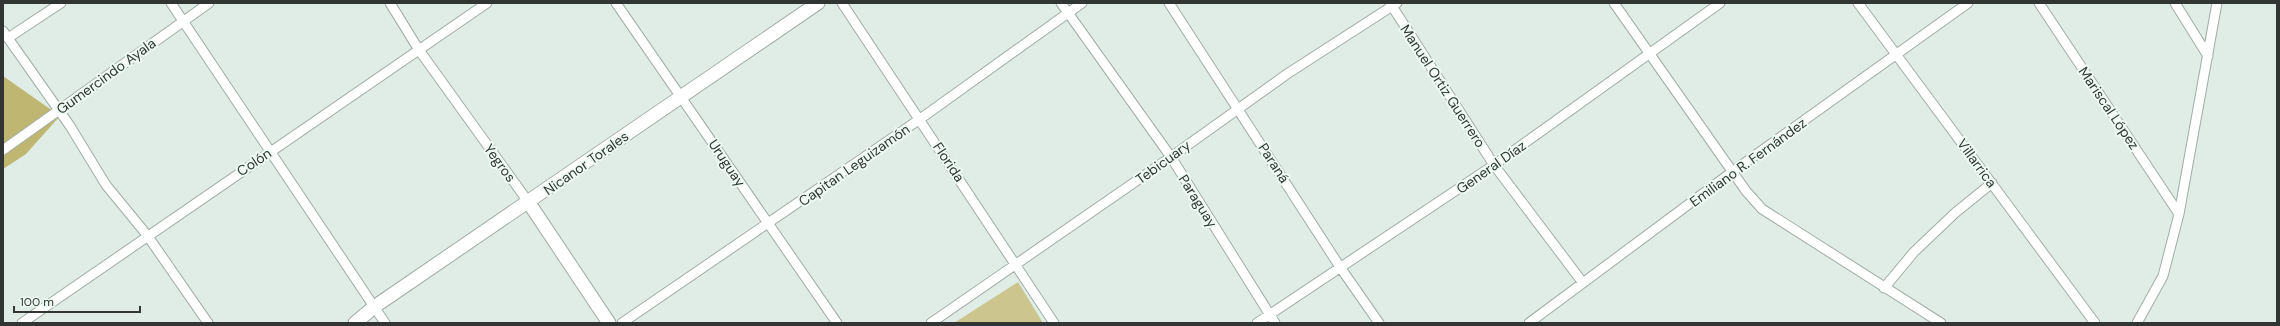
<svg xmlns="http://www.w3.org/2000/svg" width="2280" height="326" font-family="'DM Sans',sans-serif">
<rect width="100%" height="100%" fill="#dfede6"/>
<path fill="#ccc58e" d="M 1018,282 L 1043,323 L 954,323 Z"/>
<path fill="#bfb671" d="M 3,76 L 60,116 L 26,154 L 3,169 Z"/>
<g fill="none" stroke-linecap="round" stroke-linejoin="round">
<defs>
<path id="street" d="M 171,3 L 385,323
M 390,3 L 419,50 L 529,203
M 616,3 L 837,323
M 842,3 L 1054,323
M 1061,3 L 1171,157 L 1275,323
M 1169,3 L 1340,267 L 1379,323
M 1390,3 L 1494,165 L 1583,283
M 1614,3 L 1746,191 L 1762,209 L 1941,323
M 1858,3 L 2095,323
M 2039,3 L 2179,214
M 2175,3 L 2208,56
M 3,31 L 70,126 L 106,185 L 147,235 L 208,323
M 8,38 L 61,3
M 3,150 L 209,3
M 1884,288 L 1914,252 L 1955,213 L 1992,183
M 22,323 L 487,3
M 622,323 L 920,119 L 1082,3
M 931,323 L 1171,157 L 1287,74 L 1397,3
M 1257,323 L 1494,165 L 1720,3
M 1529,323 L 1732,172 L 1968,3
M 2137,323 L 2163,276 L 2179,214 L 2217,3"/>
<path id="secondary" d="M 529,203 L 609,323
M 355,323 L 374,307 L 818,3"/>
</defs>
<use href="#street" stroke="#a0ada6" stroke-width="11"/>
<use href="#secondary" stroke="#a0ada6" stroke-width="15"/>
<use href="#street" stroke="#fff" stroke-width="9"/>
<use href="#secondary" stroke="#fff" stroke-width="13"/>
</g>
<g text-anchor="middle" stroke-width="4" stroke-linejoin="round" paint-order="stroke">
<g font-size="14" fill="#313634" stroke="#ecfaf3">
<text transform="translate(106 76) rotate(-36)" y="5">Gumercindo Ayala</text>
<text transform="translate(1443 86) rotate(57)" y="5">Manuel Ortiz Guerrero</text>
<text transform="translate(2109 108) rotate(56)" y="5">Mariscal López</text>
<text transform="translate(254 162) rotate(-34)" y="5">Colón</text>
<text transform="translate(949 162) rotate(56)" y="5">Florida</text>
<text transform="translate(1163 162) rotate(-36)" y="5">Tebicuary</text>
<text transform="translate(1748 162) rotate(-36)" y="5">Emiliano R. Fernández</text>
<text transform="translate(500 163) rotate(54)" y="5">Yegros</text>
<text transform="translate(586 163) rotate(-35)" y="5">Nicanor Torales</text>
<text transform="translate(727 163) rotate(56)" y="5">Uruguay</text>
<text transform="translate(1274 163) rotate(57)" y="5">Paraná</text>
<text transform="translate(1977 163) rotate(54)" y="5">Villarrica</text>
<text transform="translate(854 165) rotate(-35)" y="5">Capitan Leguizamón</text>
<text transform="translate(1491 167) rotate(-35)" y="5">General Díaz</text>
<text transform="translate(1198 201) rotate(58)" y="5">Paraguay</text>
</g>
</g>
<rect width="2280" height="326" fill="none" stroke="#313634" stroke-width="8"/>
<path d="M14 306v6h126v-6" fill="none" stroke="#313634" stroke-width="2"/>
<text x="20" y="306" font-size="12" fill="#313634" stroke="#ecfaf3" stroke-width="3" paint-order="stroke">100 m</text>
</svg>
